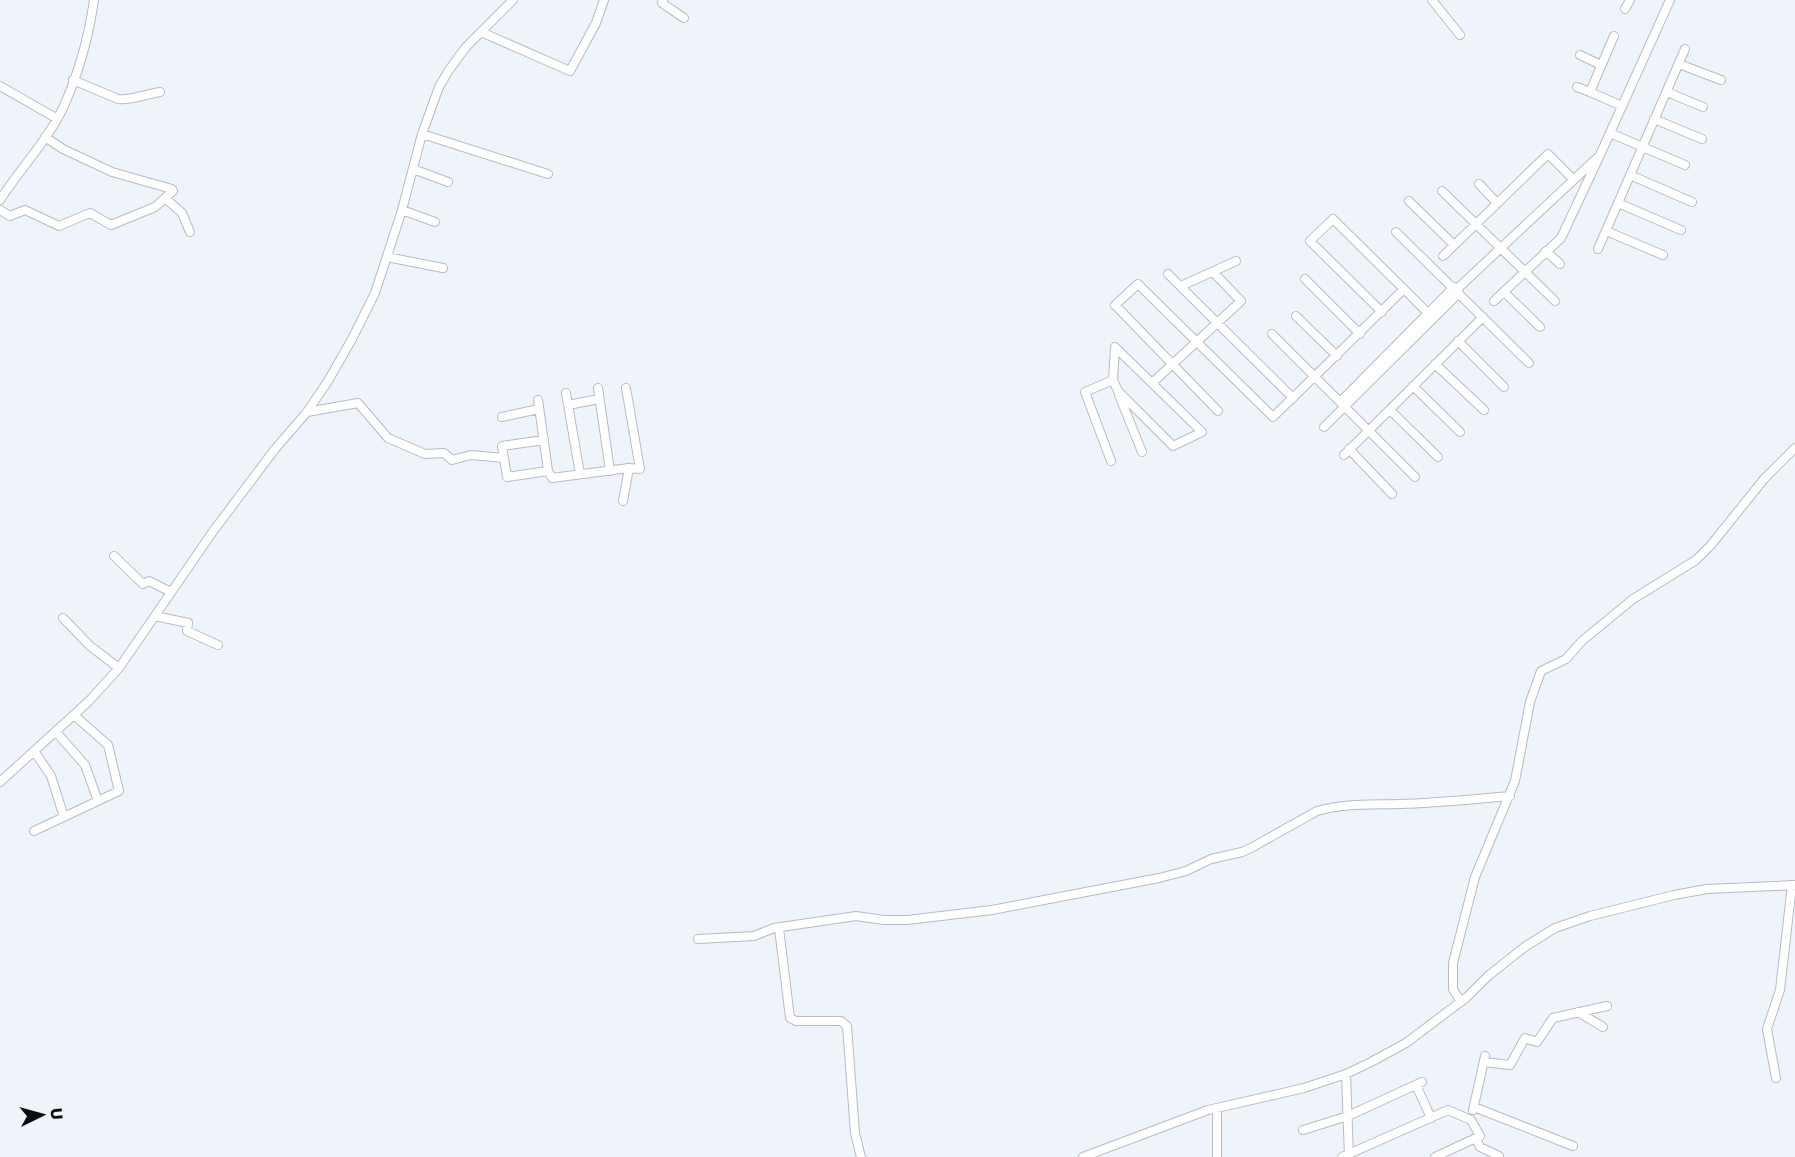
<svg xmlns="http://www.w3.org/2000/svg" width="1795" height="1157" font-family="'Golos Text',sans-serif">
<rect width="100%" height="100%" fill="#eff3fa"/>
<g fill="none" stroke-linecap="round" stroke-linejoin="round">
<defs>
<path id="minor" d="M 663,0 L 662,3 L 684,18
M 1432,0 L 1460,35
M 1625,9 L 1630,0
M 481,32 L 570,71 L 596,23 L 604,0
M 1614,36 L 1590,92 L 1622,106
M 1580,55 L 1601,65
M 1679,64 L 1721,80
M 73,80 L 118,99 C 131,101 146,94 160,92
M 0,86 L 56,118
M 1577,87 L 1590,92
M 1667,92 L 1703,107
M 1654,119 L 1702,139
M 1610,133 L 1685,165
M 422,134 L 548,174
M 413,169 L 448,182
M 1630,175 L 1692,202
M 1479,184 L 1497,203
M 1442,191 L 1555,301
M 166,199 L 182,213 L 190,232
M 0,200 C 20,169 47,141 63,108 C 78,75 89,35 94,0
M 1409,201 L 1454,245
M 1618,203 L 1681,230
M 0,210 L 10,216 L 25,210 L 59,226 L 90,213 L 111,225 L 155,207 L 173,191 L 172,189 L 112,172 L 63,149 L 45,137
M 402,210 L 435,222
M 1606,231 L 1663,255
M 1396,232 L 1529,363
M 1598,249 L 1685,49
M 1546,251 L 1560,264
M 1443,256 L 1548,154 L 1573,179
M 387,257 L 443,268
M 1168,274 L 1293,398
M 1305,279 L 1360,334
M 1181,286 L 1236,261
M 1456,290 L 1597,158
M 1504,292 L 1540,327
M 1494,301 L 1561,238 L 1600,155 L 1670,0
M 1382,312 L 1310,241 L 1333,219 L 1428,313
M 1296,316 L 1337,356
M 1272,334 L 1415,477
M 1458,341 L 1504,387
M 1435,364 L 1484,410
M 1152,383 L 1241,301 L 1213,272
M 1413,386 L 1460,432
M 598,388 L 610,471
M 566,393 L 580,474
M 1119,395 L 1142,452
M 538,400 L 548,471 L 552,478 L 629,468 L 640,469 L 626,388
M 1341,401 L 1454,287
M 568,405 L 599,399
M 1390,410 L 1438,457
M 1218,411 L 1115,305 L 1138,284 L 1273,417 L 1404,289
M 307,412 L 358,403 L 388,438 L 425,454 L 444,453 L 452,460 L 471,455 L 504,458
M 502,417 L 539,409
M 1324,427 L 1459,293
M 544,440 L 502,446 L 507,477 L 548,471
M 1349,449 L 1392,494
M 1344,455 L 1483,317
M 1111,461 L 1085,392 L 1113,380 L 1115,347 L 1202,432 L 1173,446 L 1118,391 L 1113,380
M 623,501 L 629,468
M 114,556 L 143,584 L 149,581 L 171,592
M 155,616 L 188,623 L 187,631 L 218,645
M 63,618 L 90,646 L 119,668
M 56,732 L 85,765 L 98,801
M 34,751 L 51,776 L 64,817
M 0,782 L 89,701 L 119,668 L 214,530 L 275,449 L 307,412 L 328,381 L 352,339 L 375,293 L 402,210 L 422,134 L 439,87 L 449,70 L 466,47 L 513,0
M 34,831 L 119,791 L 108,745 L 74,715
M 779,928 L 790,1018 L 796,1021 L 841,1021 L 847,1026 L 855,1133 L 861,1157
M 698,939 L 754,936 L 774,928 L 856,916 L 884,920 L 907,920 L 992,910 L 1159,878 L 1186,871 L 1211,859 L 1242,852 L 1251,848 L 1317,811 C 1344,803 1372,805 1400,804 C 1436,803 1473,799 1510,796
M 1461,1002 L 1453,989 L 1453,963 L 1475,877 L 1515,781 L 1530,702 L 1541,671 L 1566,659 L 1582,641 L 1633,599 L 1696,560 L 1711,545 L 1764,479 L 1795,448
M 1578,1012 L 1603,1027
M 1484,1062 L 1510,1065 L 1525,1038 L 1537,1042 L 1553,1018 L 1607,1006
M 1346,1074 L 1349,1157
M 1776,1078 L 1767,1029 L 1780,990 L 1792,885
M 1416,1085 L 1431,1118
M 1474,1107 L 1573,1146
M 1217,1108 L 1217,1157
M 1473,1110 L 1485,1056
M 1303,1130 L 1348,1116 L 1422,1082
M 1476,1139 L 1480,1147 L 1499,1156
M 1083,1157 L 1208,1110 L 1304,1088 L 1346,1074 L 1371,1062 L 1406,1043 L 1467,997 L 1488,976 L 1526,946 L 1555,928 L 1590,916 L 1674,895 L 1707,889 L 1795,885
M 1342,1157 L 1448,1110 L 1471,1120 L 1480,1136 L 1435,1157"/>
</defs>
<use href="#minor" stroke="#b8bbc2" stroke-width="10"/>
<use href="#minor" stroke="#fff" stroke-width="8"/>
</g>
<g transform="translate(42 1115) rotate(85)" stroke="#eff3fa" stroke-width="4.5" paint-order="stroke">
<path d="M0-4.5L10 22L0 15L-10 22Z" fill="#0b0c0e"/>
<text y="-9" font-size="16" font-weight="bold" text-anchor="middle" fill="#0b0c0e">U</text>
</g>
</svg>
